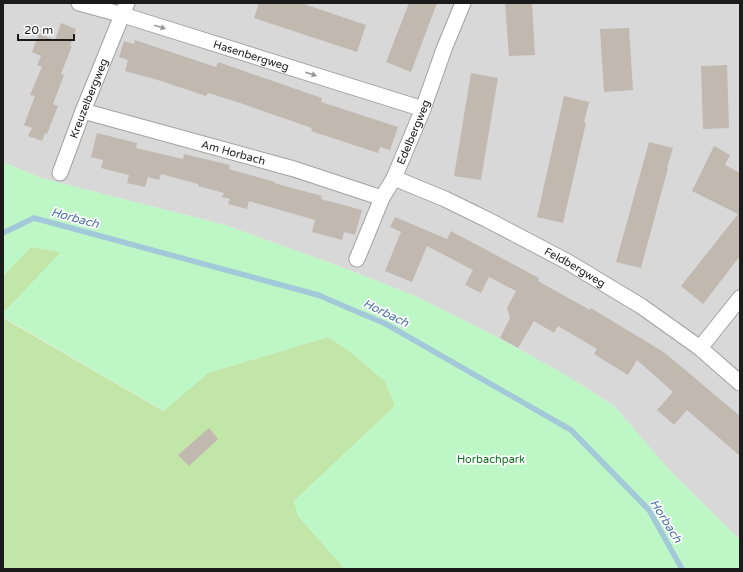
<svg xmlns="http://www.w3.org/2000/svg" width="743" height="572" font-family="'Varela Round',sans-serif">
<rect width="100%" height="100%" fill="#ece9e1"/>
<path fill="#d9d8d8" d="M 3,3 L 740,3 L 740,540 L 672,473 L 614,406 L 564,374 L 497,337 L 415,296 L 347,269 L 225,225 L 41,178 L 3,162 Z"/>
<path fill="#c1e6a7" d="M 31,247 L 62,252 L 3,313 L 3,276 Z
M 3,318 L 163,411 L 208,373 L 328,337 L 348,350 L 385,381 L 395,406 L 294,501 L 298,516 L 345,569 L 3,569 Z"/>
<path fill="#bdf7c6" d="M 3,162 L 41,178 L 225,225 L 347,269 L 415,296 L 497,337 L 564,374 L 614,406 L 672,473 L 740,540 L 740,569 L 345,569 L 298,516 L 296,510 L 294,501 L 395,406 L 385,381 L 348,350 L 328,337 L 208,373 L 164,411 L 3,317 L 3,313 L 61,252 L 31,247 L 3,276 Z"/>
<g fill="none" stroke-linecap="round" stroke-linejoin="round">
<path stroke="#a2c8d9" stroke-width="5.5" d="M 3,233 L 34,218 L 318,295 L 386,324 L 571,430 L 649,510 L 682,569"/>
</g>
<path fill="#c1b8b0" d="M 259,3 L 301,3 L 366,25 L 357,52 L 254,18 Z
M 409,3 L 437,3 L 411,72 L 386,62 Z
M 505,3 L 532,3 L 535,55 L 509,56 Z
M 61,23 L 76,29 L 70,46 L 72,46 L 61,74 L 64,75 L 53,104 L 58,106 L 47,134 L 45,133 L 42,141 L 28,136 L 32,128 L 24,125 L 35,96 L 30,95 L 42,67 L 37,65 L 41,56 L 32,52 L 39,34 L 55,40 Z
M 629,28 L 633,90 L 604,92 L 600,29 Z
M 135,40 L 216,67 L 218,62 L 322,98 L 321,102 L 398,127 L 390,150 L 380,147 L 378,153 L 311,131 L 312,128 L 234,101 L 208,93 L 206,96 L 161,81 L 125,71 L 128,60 L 119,57 L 124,41 L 134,44 Z
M 727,65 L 729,128 L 703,129 L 701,66 Z
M 471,73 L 498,78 L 481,180 L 454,176 Z
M 564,96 L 589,102 L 584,122 L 586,123 L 563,223 L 537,217 Z
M 97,133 L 137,143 L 136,148 L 183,159 L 184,154 L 230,165 L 229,169 L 275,182 L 274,183 L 322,196 L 321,199 L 362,210 L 355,235 L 344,232 L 342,240 L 312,232 L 315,220 L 249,201 L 247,209 L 228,204 L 230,199 L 222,197 L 224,193 L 198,186 L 198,184 L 161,174 L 159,180 L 148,177 L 145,187 L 127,183 L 129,175 L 101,168 L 103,160 L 91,157 Z
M 649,142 L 673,148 L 667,168 L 668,168 L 641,268 L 616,262 Z
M 714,146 L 730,155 L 725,165 L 740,173 L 740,256 L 703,304 L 681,286 L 738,214 L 692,191 Z
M 395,217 L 447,239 L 451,231 L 539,278 L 538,281 L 590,310 L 591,308 L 665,353 L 740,416 L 740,456 L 687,410 L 674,425 L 657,410 L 673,392 L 637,360 L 628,375 L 594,354 L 597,349 L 558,326 L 554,333 L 534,321 L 518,348 L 500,338 L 510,318 L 507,308 L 516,291 L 489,277 L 481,293 L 465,285 L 473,270 L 427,246 L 412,282 L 385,271 L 401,232 L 390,227 Z
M 209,428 L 218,439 L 189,466 L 178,455 Z"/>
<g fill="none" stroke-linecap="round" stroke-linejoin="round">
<defs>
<g id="street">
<path id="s1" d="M 79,3 L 123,15 L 423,109"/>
<path id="s2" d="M 83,111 L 294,169 L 382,198"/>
<path id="s3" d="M 60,173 L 83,111 L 127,3"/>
<path id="s4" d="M 394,178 L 445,199 L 488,220 L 568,262 L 641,306 L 700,348 L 740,383"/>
<path id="s5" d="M 357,259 L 382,198 L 394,178 L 423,109 L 444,49 L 463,3"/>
<path d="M 700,348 L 740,298"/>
</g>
</defs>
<use href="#street" stroke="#a2a2a2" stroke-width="17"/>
<use href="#street" stroke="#fff" stroke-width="15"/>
</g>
<defs><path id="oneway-solid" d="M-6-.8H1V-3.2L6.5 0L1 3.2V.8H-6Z"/></defs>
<g fill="#989898">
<use href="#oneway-solid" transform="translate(160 27) rotate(17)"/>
<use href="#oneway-solid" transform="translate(311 74) rotate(17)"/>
</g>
<g text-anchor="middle" stroke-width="3.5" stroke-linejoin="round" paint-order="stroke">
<g font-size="11" fill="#1b1b1b" stroke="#fff">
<text dy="4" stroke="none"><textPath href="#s1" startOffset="180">Hasenbergweg</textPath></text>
<text dy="4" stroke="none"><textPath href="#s3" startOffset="80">Kreuzelbergweg</textPath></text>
<text dy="4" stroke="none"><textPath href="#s5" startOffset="139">Edelbergweg</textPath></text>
<text dy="4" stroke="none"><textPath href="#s2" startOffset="156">Am Horbach</textPath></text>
<text dy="4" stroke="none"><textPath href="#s4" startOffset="202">Feldbergweg</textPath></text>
</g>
<g font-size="11" fill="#0e741f" stroke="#fff">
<text x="491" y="463">Horbachpark</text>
</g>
<g font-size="12" font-style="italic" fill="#4c72a7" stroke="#fff">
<text transform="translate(75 218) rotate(15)" y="4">Horbach</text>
<text transform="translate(386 313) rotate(26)" y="4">Horbach</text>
<text transform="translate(666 521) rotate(58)" y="4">Horbach</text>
</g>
</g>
<rect width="743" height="572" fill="none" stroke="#1b1b1b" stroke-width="8"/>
<path d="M18 34v6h56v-6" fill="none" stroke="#1b1b1b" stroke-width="2"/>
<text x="24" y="34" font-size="12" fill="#1b1b1b" stroke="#ffffff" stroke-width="3" paint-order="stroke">20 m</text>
</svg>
